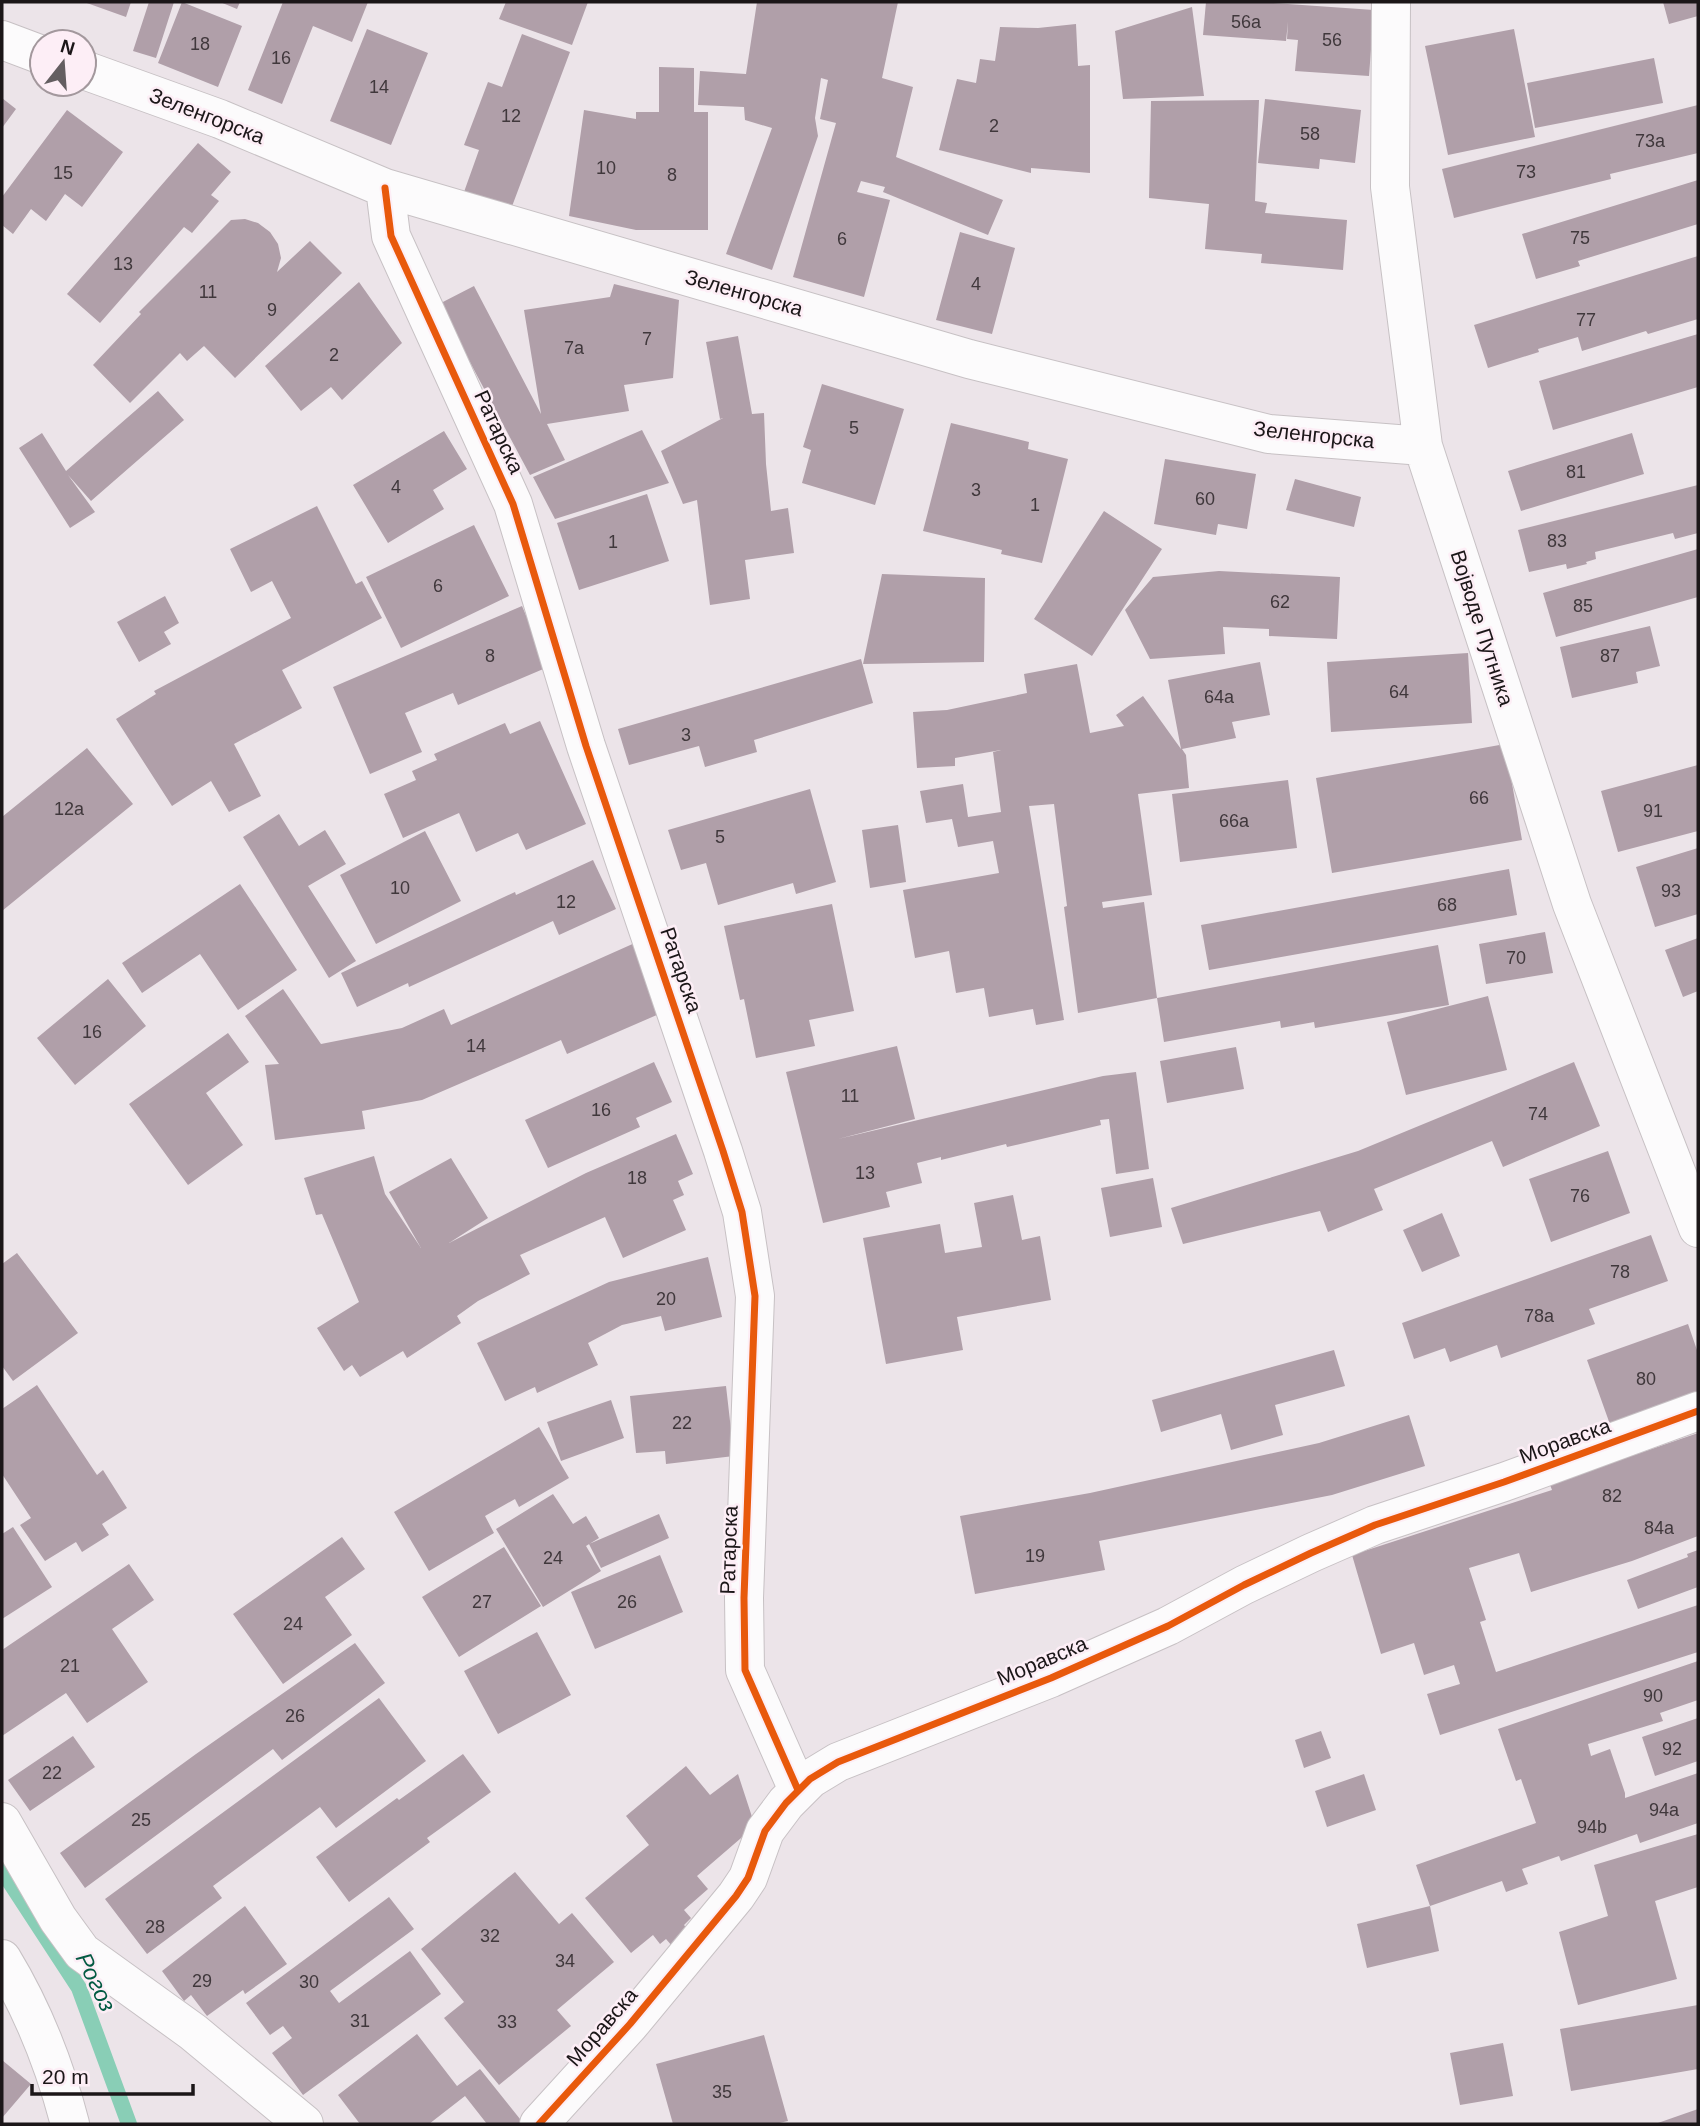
<svg xmlns="http://www.w3.org/2000/svg" width="1700" height="2126" font-family="Arial,sans-serif">
<rect width="100%" height="100%" fill="#ece4e9"/>
<g fill="none" stroke-linecap="round" stroke-linejoin="round">
<path stroke="#89ceb6" stroke-width="16" d="M 2,1870 L 79,1988 L 129,2124"/>
</g>
<path fill="#b09fa9" d="M 84,2 L 131,2 L 126,17 Z
M 149,2 L 174,2 L 156,58 L 133,51 Z
M 182,2 L 242,26 L 218,87 L 158,63 Z
M 220,2 L 240,2 L 237,9 Z
M 283,2 L 368,2 L 352,42 L 313,26 L 282,104 L 248,90 Z
M 506,2 L 588,2 L 572,45 L 499,19 Z
M 757,2 L 898,2 L 882,78 L 913,87 L 896,157 L 1003,200 L 988,235 L 883,192 L 885,187 L 861,181 L 857,192 L 890,200 L 864,297 L 793,277 L 836,123 L 820,119 L 828,80 L 821,78 L 815,118 L 818,136 L 772,270 L 726,254 L 772,128 L 745,120 L 744,107 L 698,105 L 700,71 L 746,74 Z
M 1206,2 L 1260,2 L 1374,10 L 1369,76 L 1295,71 L 1298,40 L 1287,39 L 1288,22 L 1286,41 L 1203,35 Z
M 1663,2 L 1698,2 L 1698,16 L 1669,24 Z
M 1192,7 L 1204,96 L 1123,99 L 1115,31 Z
M 1076,24 L 1078,66 L 1090,65 L 1090,173 L 1031,168 L 1031,173 L 939,150 L 957,79 L 976,83 L 980,59 L 995,61 L 1000,27 L 1038,28 Z
M 367,29 L 428,53 L 391,145 L 330,121 Z
M 1514,29 L 1535,137 L 1448,155 L 1425,46 Z
M 522,34 L 570,52 L 511,209 L 464,192 L 479,150 L 464,145 L 488,82 L 502,87 Z
M 1654,58 L 1663,103 L 1535,128 L 1527,83 Z
M 659,67 L 694,68 L 694,112 L 708,112 L 708,230 L 636,230 L 569,216 L 584,110 L 636,119 L 636,112 L 659,112 Z
M 2,98 L 16,109 L 2,128 Z
M 1265,99 L 1361,110 L 1355,163 L 1320,159 L 1319,169 L 1258,163 Z
M 1259,100 L 1255,201 L 1267,203 L 1265,213 L 1347,220 L 1343,270 L 1261,263 L 1262,254 L 1205,249 L 1209,204 L 1149,198 L 1151,101 Z
M 1698,105 L 1698,153 L 1610,174 L 1611,179 L 1454,218 L 1442,169 Z
M 67,110 L 123,152 L 82,207 L 65,194 L 46,221 L 31,209 L 13,234 L 2,225 L 2,197 Z
M 198,143 L 231,172 L 211,195 L 219,201 L 192,233 L 184,227 L 100,323 L 67,294 Z
M 1698,180 L 1698,224 L 1578,261 L 1580,266 L 1536,279 L 1522,234 Z
M 245,219 L 258,223 L 270,232 L 278,244 L 281,258 L 277,272 L 310,241 L 342,273 L 235,378 L 204,346 L 187,361 L 180,353 L 130,403 L 93,365 L 141,314 L 139,312 L 231,220 Z
M 960,232 L 1015,248 L 992,334 L 936,320 Z
M 1698,256 L 1698,319 L 1648,334 L 1646,331 L 1582,351 L 1578,337 L 1538,349 L 1539,352 L 1488,368 L 1474,325 Z
M 359,282 L 402,343 L 342,400 L 331,387 L 301,411 L 265,366 Z
M 614,284 L 679,300 L 673,378 L 624,385 L 629,411 L 547,424 L 565,460 L 530,475 L 439,304 L 474,286 L 541,414 L 524,310 L 610,297 Z
M 1698,334 L 1698,387 L 1553,430 L 1539,381 Z
M 738,336 L 752,414 L 764,413 L 766,464 L 771,511 L 788,508 L 794,553 L 745,560 L 750,599 L 710,605 L 697,500 L 683,504 L 661,451 L 723,418 L 720,419 L 706,342 Z
M 822,384 L 904,409 L 875,505 L 802,483 L 811,450 L 803,447 Z
M 158,391 L 184,420 L 91,501 L 68,475 L 95,512 L 70,528 L 19,448 L 42,433 L 66,471 Z
M 951,423 L 1029,442 L 1028,449 L 1068,459 L 1042,563 L 1001,554 L 1002,550 L 923,531 Z
M 642,430 L 669,483 L 555,519 L 533,477 Z
M 444,431 L 467,469 L 433,490 L 444,509 L 388,543 L 353,485 Z
M 1632,433 L 1644,474 L 1521,511 L 1508,471 Z
M 1165,459 L 1256,474 L 1247,529 L 1218,524 L 1216,535 L 1154,524 Z
M 1295,479 L 1361,497 L 1354,527 L 1286,510 Z
M 1698,485 L 1698,533 L 1675,539 L 1673,533 L 1595,552 L 1596,559 L 1586,562 L 1587,564 L 1567,569 L 1566,564 L 1529,572 L 1518,530 Z
M 647,494 L 669,561 L 579,590 L 557,523 Z
M 317,506 L 356,584 L 362,581 L 382,618 L 282,670 L 302,708 L 234,744 L 261,796 L 229,812 L 211,781 L 172,806 L 116,719 L 156,694 L 154,691 L 291,618 L 272,581 L 251,592 L 230,549 Z
M 1104,511 L 1162,549 L 1092,656 L 1034,619 Z
M 474,525 L 509,596 L 401,648 L 366,577 Z
M 1698,549 L 1698,597 L 1556,637 L 1543,593 Z
M 1219,571 L 1340,577 L 1337,639 L 1269,636 L 1269,629 L 1223,627 L 1225,654 L 1150,659 L 1125,610 L 1153,577 Z
M 882,574 L 985,578 L 984,662 L 863,664 Z
M 165,596 L 179,623 L 164,632 L 171,644 L 139,662 L 117,622 Z
M 522,606 L 548,667 L 458,705 L 453,693 L 405,713 L 422,752 L 370,774 L 333,687 Z
M 1650,626 L 1660,666 L 1636,672 L 1638,683 L 1572,698 L 1560,647 Z
M 1468,653 L 1472,723 L 1331,732 L 1327,662 Z
M 861,659 L 873,703 L 754,740 L 757,752 L 705,767 L 699,746 L 629,765 L 618,729 Z
M 1260,662 L 1270,715 L 1232,722 L 1236,738 L 1182,749 L 1186,755 L 1189,788 L 1138,794 L 1152,895 L 1102,902 L 1103,908 L 1144,902 L 1157,998 L 1078,1013 L 1064,907 L 1067,906 L 1054,804 L 1029,806 L 1064,1020 L 1036,1025 L 1033,1009 L 989,1017 L 984,988 L 956,993 L 949,951 L 915,958 L 903,890 L 999,873 L 993,841 L 958,847 L 952,819 L 926,823 L 920,791 L 963,784 L 968,817 L 1001,812 L 993,752 L 1001,750 L 955,758 L 955,766 L 917,768 L 913,712 L 947,710 L 1027,693 L 1024,674 L 1077,664 L 1090,733 L 1124,726 L 1116,715 L 1143,696 L 1181,749 L 1168,680 Z
M 540,721 L 586,824 L 526,850 L 518,833 L 476,852 L 459,813 L 403,838 L 384,794 L 416,780 L 412,771 L 437,760 L 434,754 L 505,723 L 510,734 Z
M 1505,744 L 1522,840 L 1332,873 L 1316,778 Z
M 87,748 L 133,804 L 2,911 L 2,817 Z
M 1698,765 L 1698,831 L 1618,852 L 1601,791 Z
M 1288,780 L 1297,848 L 1180,862 L 1172,794 Z
M 810,789 L 836,882 L 796,894 L 793,883 L 718,905 L 706,863 L 681,870 L 668,830 Z
M 279,814 L 299,846 L 325,830 L 346,864 L 308,886 L 356,961 L 329,978 L 243,837 Z
M 898,825 L 906,882 L 870,888 L 862,830 Z
M 425,831 L 461,901 L 376,944 L 340,875 Z
M 1698,848 L 1698,914 L 1655,927 L 1636,867 Z
M 593,860 L 616,909 L 559,935 L 553,921 L 409,987 L 408,983 L 357,1007 L 341,973 L 515,892 L 516,895 Z
M 1509,869 L 1517,915 L 1209,970 L 1201,925 Z
M 240,884 L 297,970 L 238,1010 L 200,954 L 142,993 L 122,963 Z
M 832,904 L 854,1011 L 809,1020 L 815,1046 L 756,1058 L 744,999 L 740,1000 L 724,926 Z
M 1545,932 L 1553,973 L 1486,984 L 1479,944 Z
M 1698,938 L 1698,991 L 1683,997 L 1665,950 Z
M 637,942 L 666,1011 L 567,1054 L 561,1040 L 422,1100 L 362,1111 L 365,1129 L 275,1140 L 265,1065 L 279,1064 L 245,1016 L 283,989 L 321,1044 L 402,1028 L 444,1009 L 451,1025 Z
M 1438,945 L 1449,1005 L 1315,1028 L 1314,1022 L 1281,1028 L 1280,1021 L 1164,1042 L 1157,998 Z
M 108,979 L 146,1026 L 75,1085 L 37,1038 Z
M 1488,996 L 1507,1070 L 1406,1095 L 1387,1022 Z
M 228,1033 L 249,1062 L 206,1093 L 243,1145 L 188,1185 L 129,1104 Z
M 897,1046 L 915,1119 L 838,1139 L 1103,1076 L 1136,1072 L 1149,1169 L 1116,1174 L 1109,1119 L 1100,1120 L 1101,1125 L 1007,1147 L 1006,1144 L 941,1160 L 941,1157 L 917,1163 L 922,1183 L 886,1192 L 890,1207 L 823,1223 L 786,1072 Z
M 1236,1047 L 1244,1089 L 1167,1103 L 1160,1061 Z
M 654,1062 L 672,1102 L 636,1118 L 640,1127 L 548,1168 L 525,1120 Z
M 1574,1062 L 1600,1126 L 1503,1167 L 1492,1141 L 1374,1189 L 1383,1210 L 1328,1232 L 1320,1211 L 1183,1244 L 1171,1208 L 1358,1151 Z
M 676,1134 L 693,1174 L 678,1181 L 684,1195 L 673,1200 L 686,1230 L 623,1258 L 605,1217 L 520,1255 L 530,1274 L 478,1301 L 457,1316 L 461,1323 L 407,1358 L 403,1351 L 360,1377 L 352,1365 L 344,1371 L 317,1328 L 359,1302 L 322,1214 L 316,1215 L 304,1178 L 374,1156 L 385,1194 L 421,1248 L 389,1192 L 451,1158 L 488,1218 L 449,1243 L 586,1173 Z
M 1608,1151 L 1630,1213 L 1551,1242 L 1529,1179 Z
M 1153,1178 L 1162,1227 L 1110,1237 L 1101,1188 Z
M 1013,1195 L 1022,1240 L 1040,1236 L 1051,1300 L 957,1317 L 963,1350 L 886,1364 L 863,1238 L 940,1224 L 945,1253 L 982,1247 L 974,1203 Z
M 1442,1213 L 1460,1256 L 1422,1272 L 1403,1230 Z
M 1651,1235 L 1668,1281 L 1589,1309 L 1595,1324 L 1501,1358 L 1497,1345 L 1450,1362 L 1445,1348 L 1414,1359 L 1402,1323 Z
M 17,1253 L 78,1333 L 13,1381 L 2,1366 L 2,1264 Z
M 708,1257 L 722,1317 L 665,1331 L 661,1316 L 622,1325 L 588,1343 L 598,1365 L 537,1393 L 535,1387 L 505,1401 L 477,1343 L 609,1282 Z
M 1688,1324 L 1698,1353 L 1698,1399 L 1612,1430 L 1587,1360 Z
M 1334,1350 L 1345,1386 L 1275,1405 L 1283,1435 L 1231,1450 L 1221,1414 L 1161,1432 L 1152,1400 Z
M 37,1385 L 97,1475 L 103,1470 L 127,1508 L 102,1524 L 109,1535 L 82,1552 L 76,1542 L 45,1561 L 20,1525 L 31,1518 L 2,1474 L 2,1409 Z
M 726,1386 L 734,1456 L 666,1464 L 665,1451 L 636,1453 L 630,1396 Z
M 611,1400 L 624,1438 L 561,1461 L 547,1422 Z
M 1409,1415 L 1425,1466 L 1332,1495 L 1099,1541 L 1105,1570 L 975,1594 L 960,1516 L 1090,1493 L 1319,1443 Z
M 539,1427 L 569,1478 L 519,1507 L 515,1499 L 485,1516 L 494,1533 L 429,1571 L 394,1512 Z
M 1698,1433 L 1698,1536 L 1632,1561 L 1531,1592 L 1519,1553 L 1469,1568 L 1486,1620 L 1480,1622 L 1496,1672 L 1698,1605 L 1698,1652 L 1440,1735 L 1427,1694 L 1460,1684 L 1454,1665 L 1424,1675 L 1414,1643 L 1381,1654 L 1352,1555 L 1552,1490 L 1547,1477 L 1605,1465 Z
M 553,1494 L 573,1524 L 586,1516 L 599,1538 L 586,1546 L 601,1571 L 543,1607 L 496,1529 Z
M 659,1514 L 669,1538 L 601,1568 L 589,1544 Z
M 13,1527 L 52,1587 L 2,1619 L 2,1534 Z
M 342,1537 L 365,1569 L 325,1597 L 352,1635 L 283,1684 L 233,1614 Z
M 504,1547 L 541,1606 L 459,1657 L 422,1597 Z
M 1698,1550 L 1698,1587 L 1638,1609 L 1627,1580 L 1688,1557 L 1687,1554 Z
M 660,1555 L 683,1612 L 595,1649 L 571,1592 Z
M 129,1564 L 154,1600 L 112,1629 L 148,1682 L 87,1723 L 66,1693 L 2,1736 L 2,1650 Z
M 537,1632 L 571,1695 L 498,1734 L 464,1671 Z
M 355,1643 L 385,1683 L 282,1760 L 273,1749 L 85,1888 L 60,1853 L 196,1754 Z
M 1698,1661 L 1698,1700 L 1660,1713 L 1663,1721 L 1588,1744 L 1591,1756 L 1610,1749 L 1625,1793 L 1625,1798 L 1698,1773 L 1698,1823 L 1640,1843 L 1637,1834 L 1561,1861 L 1559,1856 L 1522,1869 L 1528,1884 L 1506,1892 L 1502,1881 L 1430,1906 L 1439,1951 L 1367,1968 L 1357,1924 L 1430,1906 L 1416,1865 L 1536,1823 L 1521,1779 L 1516,1781 L 1498,1729 Z
M 379,1698 L 426,1761 L 336,1828 L 320,1807 L 213,1886 L 222,1898 L 147,1954 L 105,1899 Z
M 1698,1718 L 1698,1761 L 1655,1776 L 1642,1737 Z
M 1321,1731 L 1331,1758 L 1304,1768 L 1295,1740 Z
M 73,1736 L 95,1767 L 30,1811 L 8,1780 Z
M 463,1754 L 491,1792 L 427,1838 L 430,1842 L 349,1902 L 316,1857 L 397,1798 L 399,1800 Z
M 686,1766 L 710,1795 L 738,1774 L 755,1826 L 697,1876 L 708,1889 L 684,1910 L 691,1918 L 684,1925 L 690,1932 L 672,1946 L 666,1939 L 660,1944 L 653,1935 L 631,1953 L 585,1898 L 649,1845 L 626,1816 Z
M 1364,1774 L 1376,1810 L 1327,1827 L 1315,1791 Z
M 1698,1834 L 1698,1887 L 1655,1901 L 1677,1979 L 1578,2005 L 1559,1932 L 1608,1916 L 1594,1865 Z
M 515,1872 L 559,1924 L 572,1913 L 614,1962 L 557,2010 L 571,2026 L 499,2085 L 444,2018 L 464,2002 L 421,1949 Z
M 389,1897 L 414,1929 L 330,1991 L 339,2003 L 410,1951 L 441,1994 L 303,2095 L 272,2053 L 292,2038 L 283,2026 L 270,2035 L 246,2003 Z
M 245,1906 L 287,1964 L 245,1994 L 243,1990 L 207,2016 L 191,1995 L 184,2001 L 162,1971 Z
M 1698,2005 L 1698,2069 L 1571,2091 L 1560,2029 Z
M 417,2034 L 457,2086 L 480,2069 L 524,2124 L 487,2124 L 465,2096 L 429,2124 L 360,2124 L 338,2095 Z
M 764,2035 L 788,2121 L 775,2124 L 673,2124 L 656,2064 Z
M 1503,2043 L 1513,2096 L 1460,2105 L 1450,2053 Z
M 2,2060 L 31,2084 L 2,2118 Z
M 1698,2109 L 1698,2124 L 1655,2124 Z"/>
<g fill="none" stroke-linecap="round" stroke-linejoin="round">
<defs>
<path id="minor" d="M 1391,2 L 1390,187 L 1423,446 L 1572,904 L 1698,1228
M 2,40 L 42,55
M 84,70 L 220,119 L 385,188 L 969,359 L 1269,434 L 1423,446
M 385,188 L 391,236 L 513,504 L 586,746 L 723,1151 L 742,1212 L 755,1296 L 744,1598 L 745,1670 L 798,1790
M 2,1822 L 58,1919 L 82,1952 L 193,2032 L 304,2124
M 2,1959 C 33,2010 55,2066 70,2124
M 539,2124 L 630,2024 L 736,1896 L 748,1878 L 765,1831 L 786,1803 L 810,1779 L 838,1762 L 1051,1678 L 1168,1626 L 1244,1585 L 1311,1553 L 1375,1525 L 1504,1482 L 1698,1411"/>
</defs>
<use href="#minor" stroke="#c7c1c4" stroke-width="40"/>
<use href="#minor" stroke="#fcfbfc" stroke-width="38"/>
<defs>
<path id="cycleway" d="M 385,188 L 391,236 L 513,504 L 586,746 L 723,1151 L 742,1212 L 755,1296 L 744,1598 L 745,1670 L 798,1790
M 539,2124 L 630,2024 L 736,1896 L 748,1878 L 765,1831 L 786,1803 L 810,1779 L 838,1762 L 1051,1678 L 1168,1626 L 1244,1585 L 1311,1553 L 1375,1525 L 1504,1482 L 1698,1411"/>
</defs>
<use href="#cycleway" stroke="#fdeef6" stroke-width="11"/>
<use href="#cycleway" stroke="#e8590c" stroke-width="7"/>
</g>
<g text-anchor="middle" stroke-width="5" stroke-linejoin="round" paint-order="stroke">
<g font-size="18" fill="#40383c">
<text x="1246" y="28">56a</text>
<text x="1332" y="46">56</text>
<text x="200" y="50">18</text>
<text x="281" y="64">16</text>
<text x="379" y="93">14</text>
<text x="511" y="122">12</text>
<text x="994" y="132">2</text>
<text x="1310" y="140">58</text>
<text x="1650" y="147">73a</text>
<text x="606" y="174">10</text>
<text x="1526" y="178">73</text>
<text x="63" y="179">15</text>
<text x="672" y="181">8</text>
<text x="1580" y="244">75</text>
<text x="842" y="245">6</text>
<text x="123" y="270">13</text>
<text x="976" y="290">4</text>
<text x="208" y="298">11</text>
<text x="272" y="316">9</text>
<text x="1586" y="326">77</text>
<text x="647" y="345">7</text>
<text x="574" y="354">7a</text>
<text x="334" y="361">2</text>
<text x="854" y="434">5</text>
<text x="1576" y="478">81</text>
<text x="396" y="493">4</text>
<text x="976" y="496">3</text>
<text x="1205" y="505">60</text>
<text x="1035" y="511">1</text>
<text x="1557" y="547">83</text>
<text x="613" y="548">1</text>
<text x="438" y="592">6</text>
<text x="1280" y="608">62</text>
<text x="1583" y="612">85</text>
<text x="490" y="662">8</text>
<text x="1610" y="662">87</text>
<text x="1399" y="698">64</text>
<text x="1219" y="703">64a</text>
<text x="686" y="741">3</text>
<text x="1479" y="804">66</text>
<text x="69" y="815">12a</text>
<text x="1653" y="817">91</text>
<text x="1234" y="827">66a</text>
<text x="720" y="843">5</text>
<text x="400" y="894">10</text>
<text x="1671" y="897">93</text>
<text x="566" y="908">12</text>
<text x="1447" y="911">68</text>
<text x="1516" y="964">70</text>
<text x="92" y="1038">16</text>
<text x="476" y="1052">14</text>
<text x="850" y="1102">11</text>
<text x="601" y="1116">16</text>
<text x="1538" y="1120">74</text>
<text x="865" y="1179">13</text>
<text x="637" y="1184">18</text>
<text x="1580" y="1202">76</text>
<text x="1620" y="1278">78</text>
<text x="666" y="1305">20</text>
<text x="1539" y="1322">78a</text>
<text x="1646" y="1385">80</text>
<text x="682" y="1429">22</text>
<text x="1612" y="1502">82</text>
<text x="1659" y="1534">84a</text>
<text x="1035" y="1562">19</text>
<text x="553" y="1564">24</text>
<text x="482" y="1608">27</text>
<text x="627" y="1608">26</text>
<text x="293" y="1630">24</text>
<text x="70" y="1672">21</text>
<text x="1653" y="1702">90</text>
<text x="295" y="1722">26</text>
<text x="1672" y="1755">92</text>
<text x="52" y="1779">22</text>
<text x="1664" y="1816">94a</text>
<text x="141" y="1826">25</text>
<text x="1592" y="1833">94b</text>
<text x="155" y="1933">28</text>
<text x="490" y="1942">32</text>
<text x="565" y="1967">34</text>
<text x="202" y="1987">29</text>
<text x="309" y="1988">30</text>
<text x="360" y="2027">31</text>
<text x="507" y="2028">33</text>
<text x="722" y="2098">35</text>
</g>
<g font-size="21" fill="#1b1618" stroke="#fdeef6">
<text transform="translate(207 116) rotate(21)" y="7">Зеленгорска</text>
<text transform="translate(744 293) rotate(16)" y="7">Зеленгорска</text>
<text transform="translate(499 432) rotate(65)" y="7">Ратарска</text>
<text transform="translate(1314 435) rotate(6)" y="7">Зеленгорска</text>
<text transform="translate(1482 628) rotate(72)" y="7">Војводе Путника</text>
<text transform="translate(681 970) rotate(71)" y="7">Ратарска</text>
<text transform="translate(1565 1441) rotate(-20)" y="7">Моравска</text>
<text transform="translate(729 1550) rotate(-88)" y="7">Ратарска</text>
<text transform="translate(1042 1661) rotate(-23)" y="7">Моравска</text>
<text transform="translate(602 2027) rotate(-49)" y="7">Моравска</text>
</g>
<g font-size="23" font-style="italic" fill="#035a42" stroke="#fdeef6">
<text transform="translate(96 1982) rotate(64)" y="8">Рогоз</text>
</g>
</g>
<rect width="1700" height="2126" fill="none" stroke="#1b1618" stroke-width="7"/>
<g transform="translate(63 63) rotate(17)"><circle r="33" fill="#fdeef6" stroke="#a3989d" stroke-width="2"/>
<path d="M0-5L12 26L0 18L-12 26Z" fill="#645e61"/>
<text y="-10" font-size="19" font-weight="bold" text-anchor="middle" fill="#1b1618">N</text>
</g>
<path d="M32 2084v10h161v-10" fill="none" stroke="#1b1618" stroke-width="3.5"/>
<text x="42" y="2084" font-size="21" fill="#1b1618" stroke="#fdeef6" stroke-width="5" paint-order="stroke">20 m</text>
</svg>
